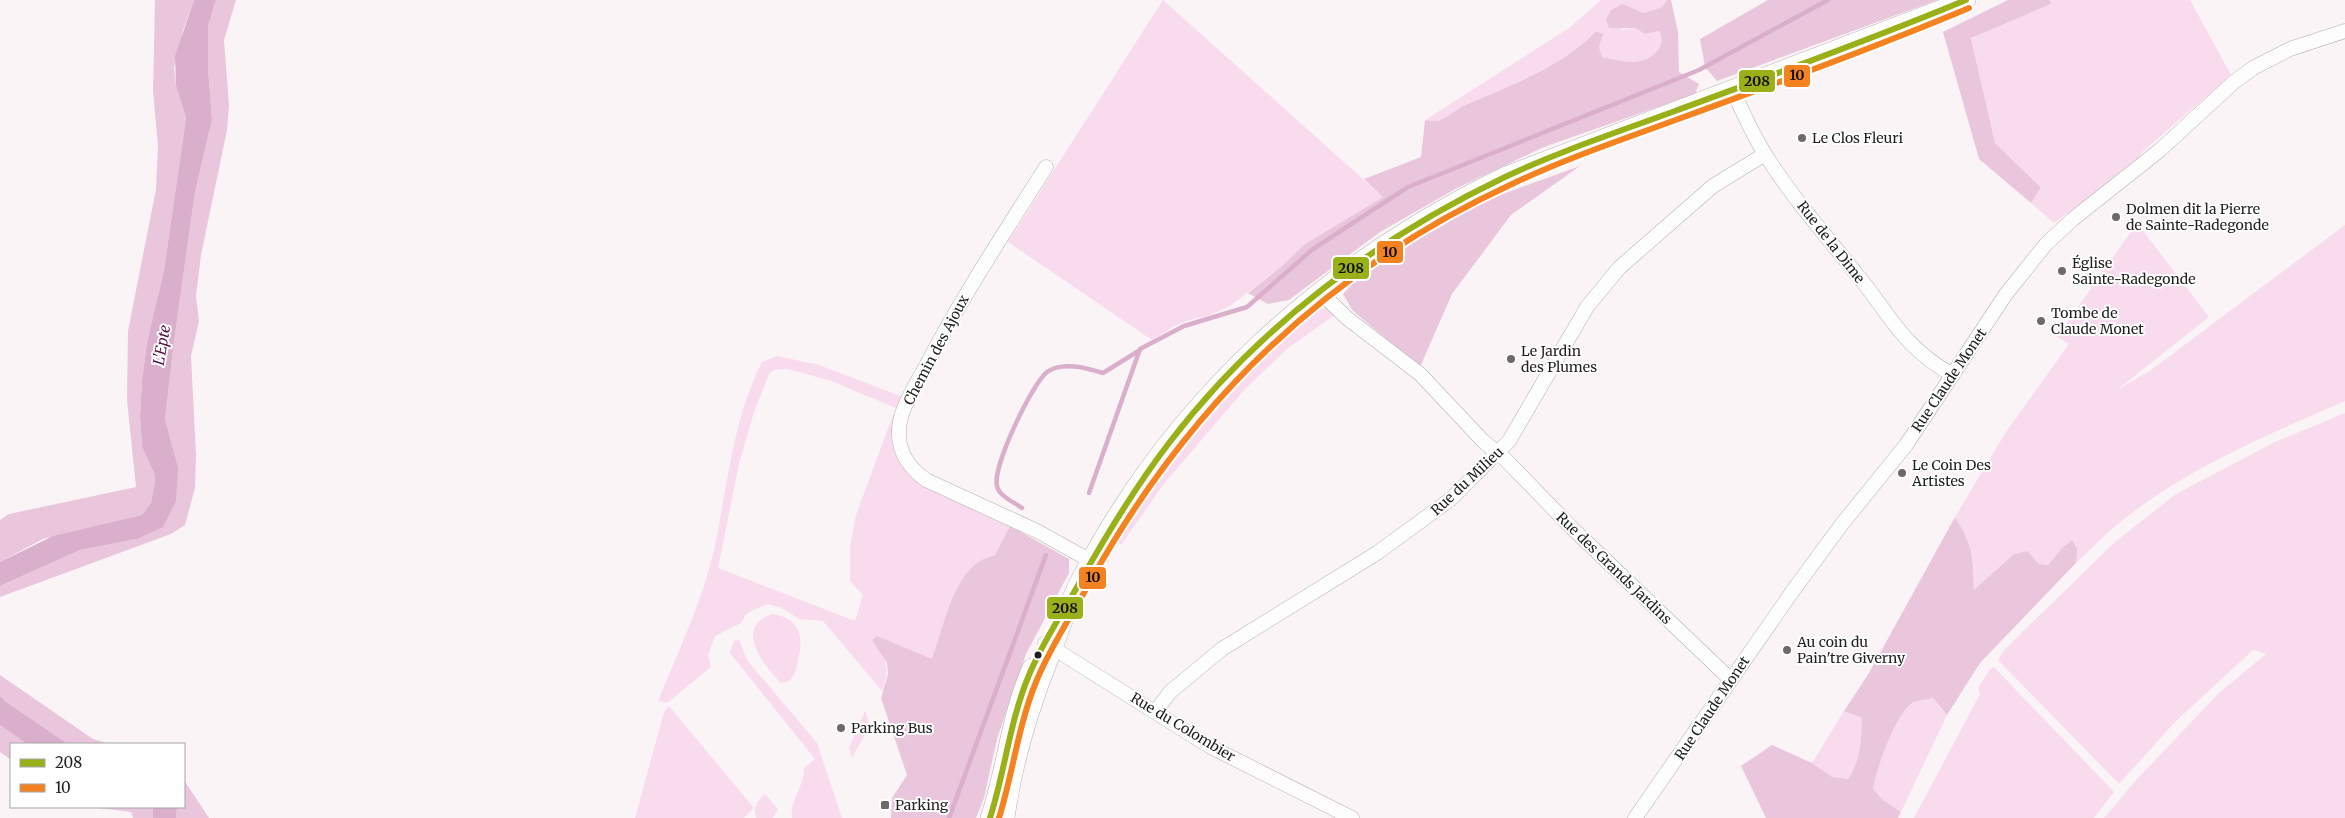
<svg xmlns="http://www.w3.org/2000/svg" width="2345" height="818" font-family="Merriweather,serif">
<rect width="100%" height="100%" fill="#faf4f7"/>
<path fill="#f9dbee" d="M 1163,0 L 1383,197 L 1305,244 L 1282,266 L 1230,306 L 1208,316 L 1189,320 L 1173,327 L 1152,340 L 1008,242 Z
M 1601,0 L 1667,0 L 1662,7 L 1644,13 L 1621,30 L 1635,28 L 1645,34 L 1659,31 C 1668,48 1650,61 1634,62 C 1624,62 1612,59 1602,57 L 1599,47 L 1603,34 L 1596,31 C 1566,65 1505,88 1463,106 C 1454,110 1446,120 1436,121 C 1433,121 1428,120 1425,120 L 1569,28 Z
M 2050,0 L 2190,0 L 2231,75 L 2141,153 L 2139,161 L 2054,223 L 2031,203 L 2041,186 L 1995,143 L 1971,37 L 2051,4 Z
M 2137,223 L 2209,317 L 2117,390 L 2151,370 L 2345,225 L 2345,401 C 2267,435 2184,469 2118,524 C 2103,536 2090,550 2076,563 L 2076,559 L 2054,557 L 2048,565 L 2039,564 L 2026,551 L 2014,554 L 1974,591 C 1975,558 1973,545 1955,517 L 2006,432 L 2069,344 L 2057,337 Z
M 1326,308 L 1335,315 L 1288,348 L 1245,389 L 1163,485 L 1121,545 L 1112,536 L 1192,427 L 1274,342 L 1313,311 Z
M 777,356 L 819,365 L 903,397 L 896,408 L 831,381 L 788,369 L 774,370 L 769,374 L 754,412 L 739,464 L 718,568 L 855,621 L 863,595 L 850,581 L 850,547 L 856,515 L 893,415 L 899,417 L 903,465 L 1010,526 L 995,555 C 990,557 984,558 980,561 C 954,575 942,632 932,660 L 877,636 C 880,664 894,658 882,691 L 823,621 L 799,619 L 782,608 L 768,604 L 753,610 L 746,614 L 741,623 L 715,636 L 708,655 L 711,667 L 667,703 L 658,701 C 678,652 702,602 714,550 C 728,486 732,421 762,362 Z
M 2345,413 L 2345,818 L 2104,818 L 2136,780 L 2220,692 L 2266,654 L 2253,650 L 2175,722 L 2119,784 L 1998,660 L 2004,650 L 2116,541 L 2176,494 L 2275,442 Z
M 773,614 C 800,619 804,636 798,660 C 797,668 795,676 789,681 L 781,683 C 763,665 733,626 773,614 Z
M 739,640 L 747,660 L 817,743 L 842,818 L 792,818 C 789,800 805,786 804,768 L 815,759 L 730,653 L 734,641 Z
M 1994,667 L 2114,792 L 2094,818 L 1914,818 L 1980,694 L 1978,688 L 1990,669 Z
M 1933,698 L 1947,715 L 1901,812 L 1883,800 L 1873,789 C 1876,770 1897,710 1914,702 C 1920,700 1927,700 1933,698 Z
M 669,706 L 754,808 L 744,818 L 635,818 L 664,712 Z
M 865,711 L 870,725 L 852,758 L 849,748 Z
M 1844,711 L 1862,718 C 1861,740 1861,760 1848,779 L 1832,777 L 1812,763 Z
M 765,794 L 778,809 L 773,818 L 756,818 C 753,807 757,801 765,794 Z"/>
<path fill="#eac6dd" d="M 155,0 L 194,0 L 183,30 L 174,67 L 176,86 L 186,118 L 164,270 L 147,342 L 142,380 L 140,416 L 142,447 L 154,473 L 155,482 L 151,503 L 142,515 L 43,539 L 0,562 L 0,520 L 9,514 L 136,487 L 127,400 L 128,331 L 156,189 L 158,146 L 153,91 Z
M 216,0 L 236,0 L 224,40 L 229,105 L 227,130 L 201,255 L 196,296 L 199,321 L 191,356 L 196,455 L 195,488 L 185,525 L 171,534 L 0,597 L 0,586 L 80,550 L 137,539 L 178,467 L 165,419 L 174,342 L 195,192 L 212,120 L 208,68 L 208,26 Z
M 1667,0 L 1671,0 L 1678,32 L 1679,72 L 1699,84 L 1695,94 L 1544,147 L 1457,188 L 1380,232 L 1289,300 L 1268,304 L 1248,293 L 1282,266 L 1305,244 L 1383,197 L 1364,179 L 1421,157 L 1425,120 C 1428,120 1433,121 1436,121 C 1446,120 1454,110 1463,106 C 1505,88 1566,65 1596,31 L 1603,34 L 1599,47 L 1602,57 C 1612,59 1624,62 1634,62 C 1650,61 1668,48 1659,31 L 1645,34 L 1635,28 L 1609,28 L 1606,19 L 1611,10 L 1622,4 L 1644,13 L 1662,7 Z
M 1768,0 L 1937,0 L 1717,81 L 1705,67 L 1700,39 Z
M 2008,0 L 2050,0 L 2051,4 L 1971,38 L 1995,143 L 2041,187 L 2031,203 L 1979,159 L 1943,32 Z
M 1580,166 L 1511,215 L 1452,294 L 1420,367 L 1353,311 L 1343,294 L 1354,282 L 1432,228 L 1494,197 Z
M 1955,517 C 1974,547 1973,557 1974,590 L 2014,554 L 2027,551 L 2039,564 L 2048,565 L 2062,548 L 2072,540 L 2077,548 L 2076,563 L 1980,663 L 1947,715 L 1933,698 C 1927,700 1920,700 1914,702 C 1897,710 1876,770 1873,789 L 1883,800 L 1901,812 L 1898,818 L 1766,818 L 1741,766 L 1772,745 L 1812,763 L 1832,777 L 1848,779 C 1861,760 1861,740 1862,718 L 1844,711 L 1869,673 Z
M 1010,526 L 1069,559 L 1069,573 L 1026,654 L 997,739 L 984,798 L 976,818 L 891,818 L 892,798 L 907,775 L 881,698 L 888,674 L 887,663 L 872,640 L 877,636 L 932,659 C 942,632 953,576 980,561 C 984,558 990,557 995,555 Z
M 0,675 L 93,739 L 110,744 L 68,744 L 5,701 L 0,696 Z
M 0,725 L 27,744 L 11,744 L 11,760 L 0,752 Z
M 184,780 L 209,818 L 176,818 L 177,807 L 184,807 Z
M 91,807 L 153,807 L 153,818 L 133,818 L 131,812 Z"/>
<path fill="#daafcb" d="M 194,0 L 216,0 L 208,26 L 208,68 L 212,120 L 195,192 L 174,342 L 165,419 L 178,467 L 176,501 L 163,527 L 137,539 L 80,550 L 0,586 L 0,562 L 53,536 L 142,515 L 151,503 L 155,482 L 154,473 L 142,447 L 140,416 L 142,380 L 147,342 L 164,270 L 186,118 L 176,86 L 175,56 Z
M 0,696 L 5,701 L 68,744 L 27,744 L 0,725 Z
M 153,807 L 177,807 L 176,818 L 153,818 Z"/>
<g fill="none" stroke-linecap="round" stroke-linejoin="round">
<path stroke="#daafcb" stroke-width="4.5" d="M 1089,493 L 1140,349 L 1184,326 L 1247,307 L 1313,249 L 1408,187 L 1699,70 L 1828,0
M 1022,508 C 1014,502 999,496 997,486 C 992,467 1032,384 1047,372 C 1062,361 1087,368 1103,373 L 1140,350
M 949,818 L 1046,555"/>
<defs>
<path id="street" d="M 1732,90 C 1743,111 1752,134 1765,154 C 1791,196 1824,233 1855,272 C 1890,314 1902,347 1953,375
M 1046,167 C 1004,233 962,297 926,366 C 915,387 897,412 899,436 C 900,456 911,469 926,480 L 1037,531 L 1091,561
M 1319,291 L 1348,319 L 1420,374 L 1483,441 L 1505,459 L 1572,528 L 1731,680
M 1045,643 L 1209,746 L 1352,818
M 1156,711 L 1170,692 L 1222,649 L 1377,553 L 1451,499 L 1509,441 L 1587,307 L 1619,268 L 1713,186 L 1765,154
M 1635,818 L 1792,592 L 1842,524 L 1906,445 L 2006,294 L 2046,244 L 2073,219 L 2160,150 L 2234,82 L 2253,68 L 2290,49 L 2345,31"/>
<path id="secondary" d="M 990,818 C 1007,769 1010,716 1032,668
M 1005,818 C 1012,764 1029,709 1049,658 C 1059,632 1068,604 1081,579 C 1174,399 1325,264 1506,176 L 1966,0"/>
</defs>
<use href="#street" stroke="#b4b0b2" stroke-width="15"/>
<use href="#secondary" stroke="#b4b0b2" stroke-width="20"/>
<use href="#street" stroke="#fefdfe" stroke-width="14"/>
<use href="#secondary" stroke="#fefdfe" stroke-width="19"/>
<defs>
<path id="bus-1" d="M 990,818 C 1005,771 1010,720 1029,675 C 1043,641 1064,611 1081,580 C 1108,532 1136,486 1169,443 C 1257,328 1375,239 1505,177 C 1560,151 1618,132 1675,111 C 1773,75 1870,40 1966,0"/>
<path id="bus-2" d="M 999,818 C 1013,773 1018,726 1036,682 C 1050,647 1072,615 1090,582 C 1188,405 1328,269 1512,184 C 1567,158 1624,139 1681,118 C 1778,83 1874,48 1969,8"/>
</defs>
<use href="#bus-1" stroke="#fff" stroke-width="10"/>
<use href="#bus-2" stroke="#fff" stroke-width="10"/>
<use href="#bus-1" stroke="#9ab018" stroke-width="6"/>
<use href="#bus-2" stroke="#f58220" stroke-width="6"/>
</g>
<g fill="#6d696b" stroke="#fff" stroke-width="2">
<circle cx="1802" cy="138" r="5"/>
<circle cx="2116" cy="217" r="5"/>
<circle cx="2062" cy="271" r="5"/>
<circle cx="2041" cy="321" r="5"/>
<circle cx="1511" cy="359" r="5"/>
<circle cx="1902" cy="473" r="5"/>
<circle cx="1787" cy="650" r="5"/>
<circle cx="841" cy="728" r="5"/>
<rect x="880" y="800" width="10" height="10" rx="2.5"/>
</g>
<circle fill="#211e20" stroke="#fff" stroke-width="2" cx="1038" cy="655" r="4.5"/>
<g text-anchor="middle" stroke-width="4" stroke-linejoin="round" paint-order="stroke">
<g font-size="14" fill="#211e20" stroke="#fff" text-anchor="start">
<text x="1812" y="143">Le Clos Fleuri</text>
<text x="2126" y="214">Dolmen dit la Pierre<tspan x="2126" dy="16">de Sainte-Radegonde</tspan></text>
<text x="2072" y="268">Église<tspan x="2072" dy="16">Sainte-Radegonde</tspan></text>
<text x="2051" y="318">Tombe de<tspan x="2051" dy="16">Claude Monet</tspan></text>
<text x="1521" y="356">Le Jardin<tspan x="1521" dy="16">des Plumes</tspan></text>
<text x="1912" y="470">Le Coin Des<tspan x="1912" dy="16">Artistes</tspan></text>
<text x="1797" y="647">Au coin du<tspan x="1797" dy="16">Pain'tre Giverny</tspan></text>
<text x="851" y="733">Parking Bus</text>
<text x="895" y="810">Parking</text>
</g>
<g font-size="14" fill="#211e20" stroke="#fff">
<text transform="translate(1831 242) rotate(52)" y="5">Rue de la Dime</text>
<text transform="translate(936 350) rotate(-62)" y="5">Chemin des Ajoux</text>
<text transform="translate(1949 380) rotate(-56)" y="5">Rue Claude Monet</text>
<text transform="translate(1467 481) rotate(-43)" y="5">Rue du Milieu</text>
<text transform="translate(1614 568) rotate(44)" y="5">Rue des Grands Jardins</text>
<text transform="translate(1712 708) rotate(-56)" y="5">Rue Claude Monet</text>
<text transform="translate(1183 727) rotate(31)" y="5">Rue du Colombier</text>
</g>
<g font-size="15" font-style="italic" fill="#550e44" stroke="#fff">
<text transform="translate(162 345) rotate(-80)" y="5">L'Epte</text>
</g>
</g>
<g stroke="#fff" stroke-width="2">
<rect x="1783" y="64" width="28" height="24" rx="5" fill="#f58220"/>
<rect x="1738" y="69" width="38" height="24" rx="5" fill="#9ab018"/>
<rect x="1376" y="240" width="28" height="24" rx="5" fill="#f58220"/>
<rect x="1332" y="256" width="38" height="24" rx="5" fill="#9ab018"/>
<rect x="1078" y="566" width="29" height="24" rx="5" fill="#f58220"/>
<rect x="1046" y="596" width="38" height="24" rx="5" fill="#9ab018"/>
</g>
<g font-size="14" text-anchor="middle" font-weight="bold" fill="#111">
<text x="1797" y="80">10</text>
<text x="1757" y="86">208</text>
<text x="1390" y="257">10</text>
<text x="1351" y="273">208</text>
<text x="1093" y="582">10</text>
<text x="1065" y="613">208</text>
</g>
<rect x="10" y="743" width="175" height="65" fill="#ffffff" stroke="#a6a5a6"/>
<rect x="20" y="759" width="25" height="8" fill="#9ab018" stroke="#a6a5a6"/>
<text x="55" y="768" font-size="15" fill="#211e20">208</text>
<rect x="20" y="784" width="25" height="8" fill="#f58220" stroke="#a6a5a6"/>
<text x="55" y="793" font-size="15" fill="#211e20">10</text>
</svg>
